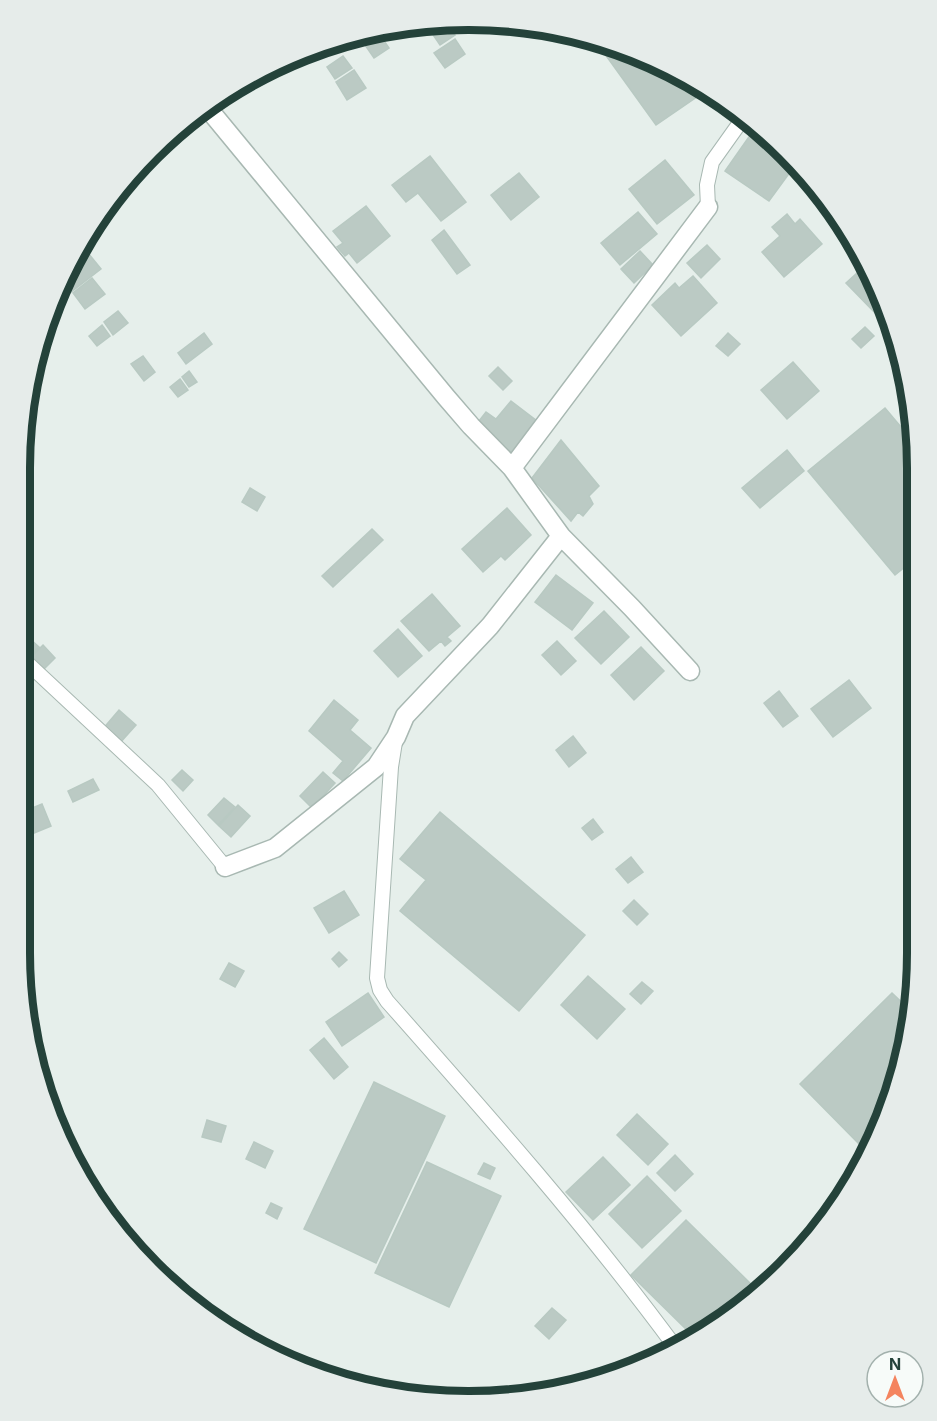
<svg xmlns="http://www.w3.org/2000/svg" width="937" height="1421" font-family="Inter,sans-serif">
<rect width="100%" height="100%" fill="#e6efeb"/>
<path fill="#bbcac4" stroke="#b8c9c2" stroke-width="1.5" d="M 439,20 L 445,21 L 455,35 L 440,45 L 425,23 Z
M 467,21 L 488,22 L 474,32 Z
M 380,35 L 389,48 L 374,58 L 365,45 Z
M 455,39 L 465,54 L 445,68 L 434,53 Z
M 594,39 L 613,43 L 693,80 L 707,90 L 656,125 Z
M 343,56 L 352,68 L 335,79 L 327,67 Z
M 354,70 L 366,88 L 347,100 L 336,82 Z
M 753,131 L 788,155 L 796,164 L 769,201 L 725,171 Z
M 430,156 L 466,202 L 441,221 L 418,193 L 406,202 L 392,185 Z
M 665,160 L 694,195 L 657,224 L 629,189 Z
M 519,173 L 539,197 L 511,220 L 491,195 Z
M 366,206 L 390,236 L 357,263 L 349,253 L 345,256 L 337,247 L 343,243 L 333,231 Z
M 638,212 L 657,234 L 620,265 L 601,243 Z
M 787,214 L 795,224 L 800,219 L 822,244 L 784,277 L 762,252 L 780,236 L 772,227 Z
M 444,230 L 470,265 L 457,274 L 432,240 Z
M 707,245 L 720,259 L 701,278 L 687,263 Z
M 84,248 L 101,269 L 66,296 L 60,288 L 66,270 L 76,255 Z
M 640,251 L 653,265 L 634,283 L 621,269 Z
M 867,264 L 871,270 L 885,305 L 876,314 L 846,283 Z
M 693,276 L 717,303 L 681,336 L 652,305 L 675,283 L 679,288 Z
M 92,278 L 105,294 L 85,309 L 73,293 Z
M 118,311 L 128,323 L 113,335 L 104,322 Z
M 102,325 L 110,336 L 97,346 L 89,336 Z
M 865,327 L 874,336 L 861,348 L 852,339 Z
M 204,333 L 212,344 L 186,364 L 178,353 Z
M 728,333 L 740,344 L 728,356 L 716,346 Z
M 143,356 L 155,372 L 144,381 L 131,364 Z
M 793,362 L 819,391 L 787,419 L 761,390 Z
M 498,367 L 512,381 L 503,390 L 489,376 Z
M 189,371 L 197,382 L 189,387 L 182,377 Z
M 180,379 L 188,390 L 178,397 L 170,387 Z
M 511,401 L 537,421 L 512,454 L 475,426 L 486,412 L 496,419 Z
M 885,408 L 917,446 L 916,558 L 895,575 L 808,471 Z
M 561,440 L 599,486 L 589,496 L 593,504 L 583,516 L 578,512 L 571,521 L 532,478 Z
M 787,450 L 804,471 L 760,508 L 742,488 Z
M 250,488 L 265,497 L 257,511 L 242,502 Z
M 507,508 L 531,535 L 505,560 L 501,556 L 483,572 L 462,549 Z
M 372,529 L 383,540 L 333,587 L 322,576 Z
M 556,575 L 593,603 L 572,630 L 535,602 Z
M 432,594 L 460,626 L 447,637 L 451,641 L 445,646 L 441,641 L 429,651 L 401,621 Z
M 604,611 L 629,637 L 601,664 L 575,638 Z
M 398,629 L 422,656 L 398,677 L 374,651 Z
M 29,638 L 39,647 L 28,658 L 22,652 L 22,646 Z
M 557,641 L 576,661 L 561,675 L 542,655 Z
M 43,645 L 55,658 L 42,671 L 29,659 Z
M 641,647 L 664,671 L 634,700 L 611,675 Z
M 849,680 L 871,708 L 833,737 L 811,709 Z
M 779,691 L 798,716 L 783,727 L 764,703 Z
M 334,700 L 358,720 L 350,730 L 371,748 L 343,781 L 333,773 L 343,761 L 309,731 Z
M 119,710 L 136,725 L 119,744 L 102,730 Z
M 573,736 L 586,753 L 569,767 L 556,750 Z
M 182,770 L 193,780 L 183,791 L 172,780 Z
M 323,772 L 335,783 L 312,808 L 300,796 Z
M 93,779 L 99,790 L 73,802 L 68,791 Z
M 224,798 L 235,807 L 218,825 L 208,815 Z
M 42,804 L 51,826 L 22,838 L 20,834 L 20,813 Z
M 238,805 L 250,816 L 231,837 L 219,826 Z
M 440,812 L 585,935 L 519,1011 L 400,911 L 426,880 L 400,859 Z
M 593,819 L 603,832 L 592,840 L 582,828 Z
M 631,857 L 643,872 L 628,883 L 616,869 Z
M 344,891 L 359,915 L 329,933 L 314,908 Z
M 634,900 L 648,914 L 637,925 L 623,911 Z
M 339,952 L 347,960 L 339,967 L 332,959 Z
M 229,963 L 244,971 L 235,987 L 220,979 Z
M 588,976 L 625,1009 L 597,1039 L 561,1005 Z
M 642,982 L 653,991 L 641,1004 L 630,994 Z
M 368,993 L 384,1017 L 342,1046 L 326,1022 Z
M 892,993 L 913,1013 L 869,1154 L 800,1084 Z
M 324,1038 L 348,1067 L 334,1079 L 310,1050 Z
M 374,1082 L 445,1116 L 376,1263 L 304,1229 Z
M 637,1114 L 668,1144 L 648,1165 L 617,1135 Z
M 207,1120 L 226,1126 L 221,1142 L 202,1137 Z
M 254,1142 L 273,1151 L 265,1168 L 246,1159 Z
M 675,1155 L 693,1174 L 675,1191 L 657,1173 Z
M 603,1157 L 630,1185 L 593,1220 L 566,1192 Z
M 427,1162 L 501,1196 L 449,1307 L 375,1273 Z
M 484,1163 L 495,1168 L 490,1179 L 478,1174 Z
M 647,1176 L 681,1211 L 642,1248 L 609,1214 Z
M 271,1203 L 282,1208 L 277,1219 L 266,1213 Z
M 686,1220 L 756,1289 L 696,1339 L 631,1275 Z
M 552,1308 L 566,1320 L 549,1339 L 535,1326 Z"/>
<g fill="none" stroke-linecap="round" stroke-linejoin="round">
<defs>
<path id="lane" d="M 708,207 L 707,185 L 712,162 L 744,117
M 22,658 L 158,785 L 225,867
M 395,742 L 391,767 L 377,978 L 380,990 L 387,1001 C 487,1114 587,1227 676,1348"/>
<path id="street" d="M 206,106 L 446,397 L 471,426 L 512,468 L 561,536 L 632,608 L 690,671
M 512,468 L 708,207
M 225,867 L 275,848 L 376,767 L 396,737 L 405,716 L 490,626 L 561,536"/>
</defs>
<use href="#lane" stroke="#a8b8b2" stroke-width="16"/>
<use href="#street" stroke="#a8b8b2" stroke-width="21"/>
<use href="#lane" stroke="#fff" stroke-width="14"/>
<use href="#street" stroke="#fff" stroke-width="18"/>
</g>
<path d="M0 0H937V1421H0ZM468 30H469A438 438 0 0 1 907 468V953A438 438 0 0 1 469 1391H468A438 438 0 0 1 30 953V468A438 438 0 0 1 468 30Z" fill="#e6ecea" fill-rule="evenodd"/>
<path fill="none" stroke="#24423a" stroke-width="8" d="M468 30H469A438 438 0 0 1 907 468V953A438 438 0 0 1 469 1391H468A438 438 0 0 1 30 953V468A438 438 0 0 1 468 30Z"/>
<g transform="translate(895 1379)"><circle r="28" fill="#f7fbf9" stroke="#a3b1ad" stroke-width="1.5"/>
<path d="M0-4.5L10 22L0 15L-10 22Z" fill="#f4845f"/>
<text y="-9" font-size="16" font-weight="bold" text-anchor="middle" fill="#24423a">N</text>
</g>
</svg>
